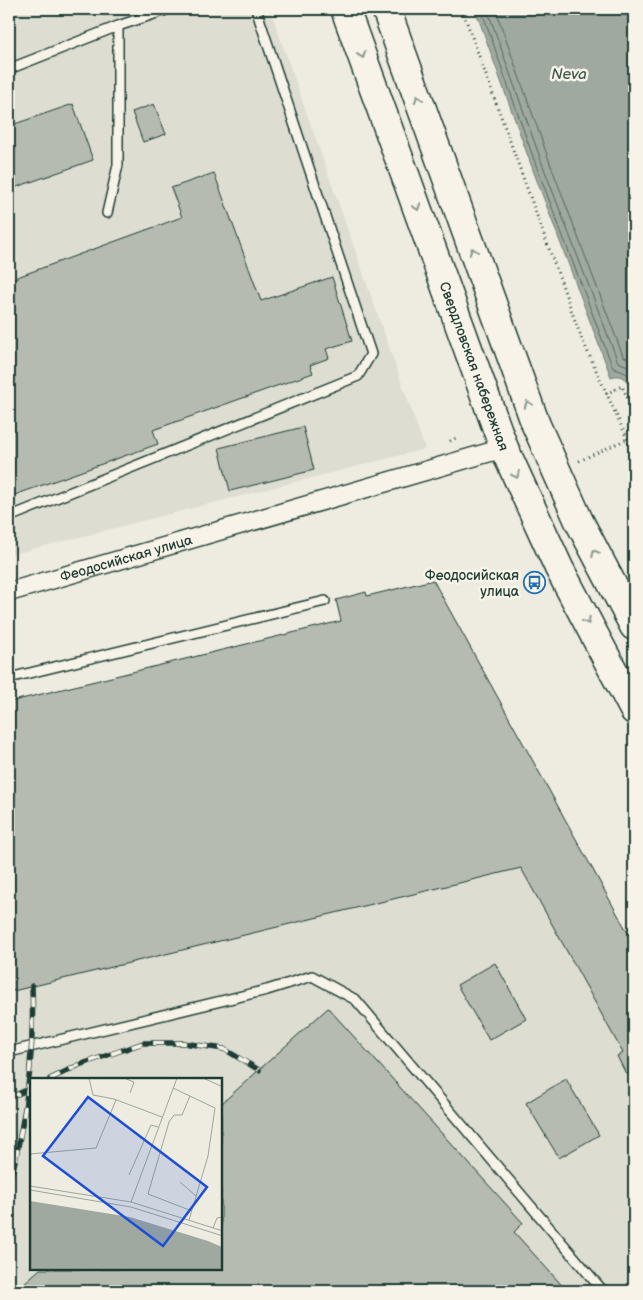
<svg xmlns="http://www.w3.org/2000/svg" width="643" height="1300" font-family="'Balsamiq Sans',sans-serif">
<rect width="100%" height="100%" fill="#eeece1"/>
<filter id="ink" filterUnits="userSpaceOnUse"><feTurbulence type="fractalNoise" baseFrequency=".02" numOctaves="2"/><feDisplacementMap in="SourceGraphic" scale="10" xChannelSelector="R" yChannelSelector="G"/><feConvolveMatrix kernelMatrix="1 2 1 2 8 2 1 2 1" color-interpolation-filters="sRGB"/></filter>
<g filter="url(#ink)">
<path fill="#ddddd2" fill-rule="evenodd" d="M 9,9 L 270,9 L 425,449 L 9,555 Z
M 433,580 L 634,944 L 634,1291 L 9,1291 L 9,702 L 341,621 L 336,600 L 366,592 L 367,596 ZM 31,1079 L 221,1079 L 221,1269 L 31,1269 Z"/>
<path fill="#9fa99f" stroke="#6c7e74" d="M 475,9 L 634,9 L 634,395 C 629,385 625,372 611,377 L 533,170 Z"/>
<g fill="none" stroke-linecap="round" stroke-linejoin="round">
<path stroke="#52685f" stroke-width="1" d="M 481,9 L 537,168 L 613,368 C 624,373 628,371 634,384
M 487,9 L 543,166 L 618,362 L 628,366 L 634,372
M 495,9 L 550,163 L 623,356 L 634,362"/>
</g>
<path fill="#b5bbb0" stroke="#1f3d34" d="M 73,104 L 93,160 L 11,189 L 9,183 L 9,126 Z
M 154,104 L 166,134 L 143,142 L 132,112 Z
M 214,173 L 261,301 L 332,277 L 352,341 L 326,349 L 329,358 L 310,365 L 313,373 L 153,430 L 158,444 L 9,497 L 9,280 L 182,217 L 171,188 Z
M 303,427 L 314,470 L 230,491 L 219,448 Z
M 433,580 L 634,944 L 634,1073 L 633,1070 L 626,1074 L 617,1056 L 623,1053 L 521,868 L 9,992 L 9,702 L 341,621 L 336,600 L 366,592 L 367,596 Z
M 495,963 L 526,1019 L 489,1040 L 457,985 Z
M 328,1008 L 523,1223 L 514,1232 L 567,1291 L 15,1291 L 40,1269 L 221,1269 L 221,1104 Z
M 566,1079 L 599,1135 L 559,1158 L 526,1103 Z"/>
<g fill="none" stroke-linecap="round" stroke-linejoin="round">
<defs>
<path id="lane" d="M 9,69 L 118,26 L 169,9
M 107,213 L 118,165 L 118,26
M 9,517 L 358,376 L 371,354 L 256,9
M 9,678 L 325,601
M 9,1052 L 267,990 L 312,976 L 356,1000 L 603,1291"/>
<g id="street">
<path id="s1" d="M 9,592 L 504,448"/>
</g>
<g id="primary">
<path id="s2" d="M 345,9 L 504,448 L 559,568 L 634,710"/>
<path d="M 386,9 L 536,425 L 579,521 L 634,626"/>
</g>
</defs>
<use href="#lane" stroke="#1f3d34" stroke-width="12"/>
<use href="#street" stroke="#1f3d34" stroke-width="21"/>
<use href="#primary" stroke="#1f3d34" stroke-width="31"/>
<path stroke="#1f3d34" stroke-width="3" stroke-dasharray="1 4" stroke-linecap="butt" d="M 462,9 L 581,337 L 634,454
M 606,394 L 622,386 L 634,412
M 450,441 L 458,437
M 579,461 L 627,439"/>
<use href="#lane" stroke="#f7f3e8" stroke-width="9"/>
<use href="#street" stroke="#f7f3e8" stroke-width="18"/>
<use href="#primary" stroke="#f7f3e8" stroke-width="28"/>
<defs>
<path id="rail" d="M 50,1079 L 79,1065 L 143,1043 L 183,1043 L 224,1049 L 259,1070
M 9,1098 L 31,1088
M 9,1181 C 15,1167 17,1151 20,1136 C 30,1087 34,1036 32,986"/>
</defs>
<use href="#rail" stroke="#1f3d34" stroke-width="5.5"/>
<use href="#rail" stroke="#f7f3e8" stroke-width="4" stroke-dasharray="11" stroke-linecap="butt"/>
</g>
<defs><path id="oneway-chevron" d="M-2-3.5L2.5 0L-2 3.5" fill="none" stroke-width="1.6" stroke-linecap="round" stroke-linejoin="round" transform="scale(1.25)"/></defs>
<g stroke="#8b988e">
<use href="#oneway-chevron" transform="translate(362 55) rotate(70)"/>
<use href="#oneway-chevron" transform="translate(418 99) rotate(-110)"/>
<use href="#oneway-chevron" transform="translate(417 207) rotate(70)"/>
<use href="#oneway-chevron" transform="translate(473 251) rotate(-110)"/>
<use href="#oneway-chevron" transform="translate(528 404) rotate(-110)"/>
<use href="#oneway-chevron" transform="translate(516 475) rotate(65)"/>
<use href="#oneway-chevron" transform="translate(595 553) rotate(-117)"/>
<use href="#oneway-chevron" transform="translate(587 621) rotate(62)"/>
</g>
</g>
<defs>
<symbol id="bus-ring" viewBox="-11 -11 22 22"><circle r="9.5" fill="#f7f3e8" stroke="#1f6fb2" stroke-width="1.5"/><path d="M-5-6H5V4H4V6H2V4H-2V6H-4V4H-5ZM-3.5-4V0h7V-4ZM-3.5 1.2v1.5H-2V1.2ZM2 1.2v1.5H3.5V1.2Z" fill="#1f6fb2"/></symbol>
</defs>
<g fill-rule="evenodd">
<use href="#bus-ring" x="522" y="570" width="25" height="25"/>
</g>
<g text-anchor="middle" stroke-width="5" stroke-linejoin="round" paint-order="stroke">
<g font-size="14" fill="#1f3d34" stroke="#f7f3e8">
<text dy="5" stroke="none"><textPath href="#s2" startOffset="380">Свердловская набережная</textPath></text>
<text dy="5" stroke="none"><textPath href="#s1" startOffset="122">Феодосийская улица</textPath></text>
</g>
<g font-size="14" fill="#1f3d34" stroke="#f7f3e8" text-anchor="end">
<text x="519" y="580">Феодосийская<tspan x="519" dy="16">улица</tspan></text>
</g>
<g font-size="15" font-style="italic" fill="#3f584f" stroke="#f7f3e8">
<text x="569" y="79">Neva</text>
</g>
</g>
<g transform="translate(30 1078)">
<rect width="192" height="192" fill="#eeece1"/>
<path d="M 0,123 L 100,139 L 178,163 L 192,169 L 192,192 L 0,192 Z" fill="#9fa99f"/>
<path fill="none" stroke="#9fa99f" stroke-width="2.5" d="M 0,187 L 23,193"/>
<path fill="none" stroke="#9ba69c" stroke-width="1" d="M 59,0 L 63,17 L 84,21 L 132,39M 94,0 L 104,4 L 100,15M 173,0 L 193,9M 143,10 L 185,30 L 178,78 L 159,142M 160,18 L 152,37 L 144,37 L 139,44 L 118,116 L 162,133M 0,76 L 66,70 L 86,22M 99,97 L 121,47 L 128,49M 150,104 L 166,118M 0,108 L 101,124 L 193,153M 0,112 L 101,129 L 193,158M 101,124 L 147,0M 183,150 L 187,140 L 193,139"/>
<path fill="#1d4ed8" fill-opacity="0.15" stroke="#1d4ed8" stroke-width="2.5" d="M 58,19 L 177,109 L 133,168 L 13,78 Z"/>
<rect width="192" height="192" fill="none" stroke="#1f3d34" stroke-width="2.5"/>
</g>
<rect width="643" height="1300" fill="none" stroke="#f7f3e8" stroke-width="30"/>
<rect x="15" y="15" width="613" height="1270" fill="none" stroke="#1f3d34" stroke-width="2" filter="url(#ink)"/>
</svg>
